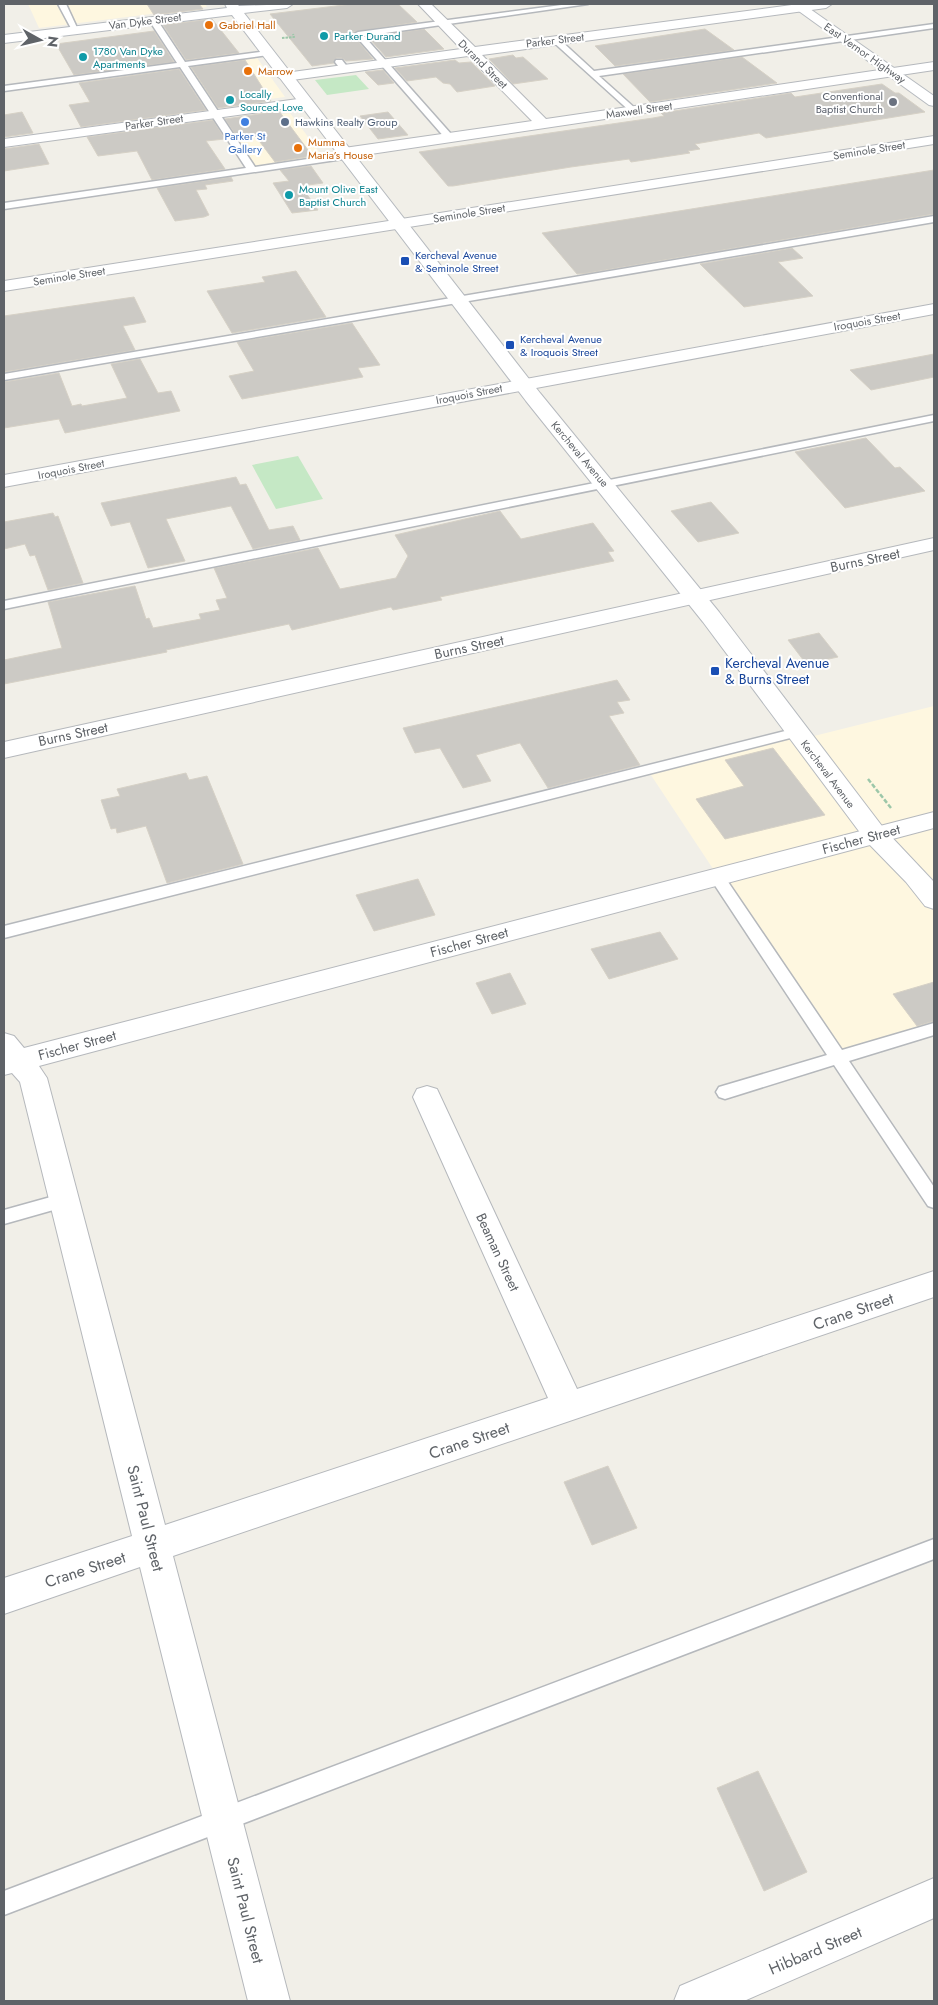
<svg xmlns="http://www.w3.org/2000/svg" width="938" height="2005" font-family="Jost,sans-serif">
<rect width="100%" height="100%" fill="#f1efe8"/>
<path fill="#fef7e0" d="M 28,4 L 205,4 L 207,7 L 39,28 Z
M 257,58 L 285,97 L 213,106 L 188,67 Z
M 290,113 L 324,158 L 256,168 L 226,122 Z
M 934,706 L 934,1029 L 838,1058 L 647,769 L 797,732 L 802,739 Z"/>
<path fill="#c5e8c5" d="M 356,75 L 369,89 L 327,95 L 315,80 Z
M 298,456 L 323,499 L 276,509 L 252,465 Z"/>
<path fill="#cccac5" stroke="#d6d1c6" d="M 147,4 L 199,4 L 203,9 L 154,15 Z
M 352,4 L 398,4 L 417,22 L 353,32 L 353,35 L 373,59 L 346,61 L 342,58 L 336,58 L 334,63 L 312,66 L 270,14 Z
M 212,19 L 239,53 L 186,60 L 163,25 Z
M 424,29 L 444,49 L 386,57 L 368,37 Z
M 705,29 L 734,50 L 615,66 L 595,46 Z
M 154,31 L 174,62 L 74,75 L 56,44 Z
M 513,55 L 516,58 L 523,57 L 548,79 L 513,84 L 489,59 Z
M 742,57 L 777,83 L 650,102 L 623,74 Z
M 245,60 L 271,101 L 218,108 L 191,67 Z
M 455,60 L 459,63 L 471,62 L 495,86 L 457,92 L 450,84 L 443,83 L 436,77 L 407,81 L 395,68 Z
M 179,69 L 206,110 L 81,127 L 69,105 L 90,102 L 79,83 Z
M 383,70 L 394,83 L 378,85 L 365,72 Z
M 882,84 L 895,93 L 899,93 L 925,112 L 766,138 L 759,133 L 695,144 L 700,149 L 688,151 L 690,153 L 631,162 L 629,159 L 571,167 L 453,186 L 448,186 L 419,152 L 653,118 L 664,116 L 661,113 L 791,93 L 795,97 Z
M 279,111 L 308,150 L 312,156 L 275,162 L 254,134 L 237,137 L 225,119 Z
M 22,112 L 33,133 L 4,137 L 4,115 Z
M 388,112 L 408,135 L 378,139 L 360,116 Z
M 213,120 L 225,139 L 206,141 L 225,169 L 152,180 L 137,151 L 98,156 L 87,137 Z
M 39,144 L 49,164 L 4,171 L 4,149 Z
M 311,166 L 323,183 L 301,186 L 318,210 L 292,213 L 273,183 L 289,181 L 280,170 Z
M 934,170 L 934,214 L 588,273 L 577,274 L 542,233 Z
M 231,177 L 233,181 L 205,185 L 207,189 L 196,190 L 209,215 L 204,217 L 175,221 L 157,188 Z
M 792,248 L 803,258 L 778,262 L 813,296 L 744,307 L 700,264 Z
M 296,271 L 326,317 L 232,333 L 207,291 L 265,282 L 262,277 Z
M 134,297 L 146,322 L 123,326 L 135,350 L 4,372 L 4,316 Z
M 352,323 L 380,365 L 358,368 L 363,377 L 242,399 L 229,376 L 254,371 L 237,342 Z
M 934,354 L 934,377 L 871,390 L 850,370 Z
M 140,359 L 158,393 L 171,391 L 180,411 L 65,433 L 59,419 L 4,428 L 4,382 L 59,373 L 72,406 L 81,404 L 82,406 L 127,398 L 111,364 Z
M 866,438 L 895,468 L 900,467 L 925,491 L 845,508 L 795,452 Z
M 236,477 L 240,485 L 246,484 L 269,530 L 293,526 L 300,540 L 253,549 L 231,506 L 166,519 L 185,561 L 148,568 L 130,522 L 111,526 L 101,503 Z
M 711,502 L 739,533 L 698,542 L 671,511 Z
M 500,511 L 521,539 L 593,523 L 614,551 L 608,552 L 614,561 L 440,597 L 442,600 L 393,610 L 391,607 L 292,630 L 289,624 L 166,650 L 167,652 L 4,684 L 4,660 L 62,648 L 48,602 L 135,586 L 146,619 L 149,618 L 153,628 L 201,619 L 199,614 L 220,610 L 216,600 L 227,598 L 214,568 L 318,548 L 340,589 L 396,578 L 408,556 L 395,535 Z
M 53,513 L 55,517 L 58,516 L 83,583 L 48,590 L 35,555 L 30,556 L 25,544 L 4,549 L 4,522 Z
M 819,633 L 838,657 L 810,663 L 804,661 L 788,640 Z
M 617,680 L 630,700 L 617,702 L 624,713 L 609,716 L 640,765 L 548,788 L 520,743 L 476,755 L 491,781 L 463,788 L 440,748 L 415,753 L 403,728 Z
M 773,748 L 825,815 L 725,839 L 696,799 L 744,786 L 725,760 Z
M 186,773 L 189,780 L 207,776 L 243,864 L 167,883 L 146,826 L 117,833 L 116,828 L 111,829 L 101,800 L 120,796 L 117,789 Z
M 418,879 L 435,915 L 374,931 L 356,895 Z
M 660,932 L 678,959 L 609,979 L 591,949 Z
M 510,973 L 526,1004 L 492,1014 L 476,983 Z
M 934,982 L 934,1021 L 917,1026 L 893,994 Z
M 608,1466 L 637,1528 L 592,1545 L 564,1482 Z
M 758,1771 L 807,1872 L 764,1891 L 717,1788 Z"/>
<g fill="none" stroke-linecap="round" stroke-linejoin="round">
<defs>
<path id="lane" d="M 58,4 L 66,4 L 79,32 L 73,32 Z
M 569,4 L 588,4 L 364,36 L 452,135 L 452,139 L 446,139 L 354,34 L 358,32 Z
M 153,18 L 156,18 L 185,62 L 268,51 L 272,53 L 268,55 L 188,66 L 255,167 L 347,153 L 350,154 L 350,158 L 4,209 L 4,203 L 246,168 L 180,67 L 4,91 L 4,86 L 177,63 L 149,20 Z
M 934,24 L 934,28 L 599,76 L 636,109 L 636,113 L 633,114 L 551,40 L 558,38 L 594,71 Z
M 336,60 L 342,60 L 349,69 L 348,71 L 342,71 L 335,62 Z
M 934,216 L 934,222 L 4,380 L 4,374 Z
M 934,415 L 934,421 L 4,609 L 4,601 Z
M 797,728 L 804,732 L 802,735 L 4,938 L 4,926 Z
M 717,872 L 722,873 L 842,1050 L 934,1023 L 934,1035 L 849,1061 L 934,1187 L 934,1208 L 928,1206 L 834,1065 L 725,1099 L 719,1097 L 716,1092 L 719,1087 L 827,1055 L 712,881 L 709,877 L 712,873 Z
M 65,1193 L 71,1195 L 74,1200 L 71,1205 L 4,1224 L 4,1210 Z
M 934,1539 L 934,1559 L 4,1915 L 4,1891 Z"/>
<path id="street" d="M 418,4 L 431,4 L 475,47 L 799,4 L 832,4 L 826,8 L 482,55 L 546,119 L 934,62 L 934,70 L 344,158 L 339,156 L 336,153 L 344,148 L 532,121 L 468,56 L 285,81 L 278,77 L 285,73 L 461,49 Z
M 305,98 L 312,102 L 310,105 L 4,147 L 4,139 Z
M 934,136 L 934,144 L 4,291 L 4,281 Z
M 934,304 L 934,314 L 4,487 L 4,475 Z
M 934,538 L 934,550 L 4,758 L 4,742 Z
M 934,812 L 934,828 L 39,1066 L 47,1078 L 165,1525 L 548,1398 L 413,1097 L 417,1089 L 427,1086 L 437,1089 L 577,1389 L 934,1271 L 934,1297 L 173,1556 L 290,2001 L 248,2001 L 140,1567 L 4,1614 L 4,1578 L 132,1536 L 20,1082 L 12,1073 L 4,1075 L 4,1033 L 14,1036 L 24,1048 Z
M 934,1878 L 934,1918 L 744,2001 L 674,2001 L 680,1986 Z"/>
<path id="secondary" d="M 225,4 L 237,4 L 239,6 L 293,4 L 287,8 L 244,13 L 540,393 L 719,612 L 885,830 L 934,882 L 934,909 L 925,906 L 906,882 L 867,842 L 703,622 L 526,401 L 232,15 L 4,43 L 4,35 L 227,8 Z
M 789,4 L 803,4 L 934,96 L 934,106 L 929,105 Z"/>
</defs>
<use href="#lane" stroke="#b5b8bc" stroke-width="3"/>
<use href="#street" stroke="#b5b8bc" stroke-width="2"/>
<use href="#secondary" stroke="#b6babf" stroke-width="2"/>
<path stroke="#9cc7a9" stroke-width="2" stroke-dasharray="2.5 1" stroke-linecap="butt" d="M 282,38 L 294,37 L 293,34"/>
<path stroke="#9cc7a9" stroke-width="2.5" stroke-dasharray="4.5 2" stroke-linecap="butt" d="M 868,779 L 891,808"/>
<use href="#lane" fill="#fff" fill-rule="evenodd"/>
<use href="#street" fill="#fff" fill-rule="evenodd"/>
<use href="#secondary" fill="#fff" fill-rule="evenodd"/>
</g>
<g fill="#e8710a" stroke="#fff" stroke-width="2">
<circle cx="209" cy="25" r="5"/>
<circle cx="248" cy="71" r="5"/>
<circle cx="298" cy="148" r="5"/>
</g>
<g fill="#0f9aa8" stroke="#fff" stroke-width="2">
<circle cx="324" cy="36" r="5"/>
<circle cx="83" cy="57" r="5"/>
<circle cx="230" cy="100" r="5"/>
<circle cx="289" cy="195" r="5"/>
</g>
<circle fill="#6b7280" stroke="#fff" stroke-width="2" cx="893" cy="102" r="5"/>
<circle fill="#3f7fe0" stroke="#fff" stroke-width="2" cx="245" cy="122" r="5"/>
<circle fill="#5c6f8a" stroke="#fff" stroke-width="2" cx="285" cy="122" r="5"/>
<g fill="#1a4fb4" stroke="#fff" stroke-width="2">
<rect x="400" y="256" width="10" height="10" rx="2.5"/>
<rect x="505" y="340" width="10" height="10" rx="2.5"/>
<rect x="710" y="666" width="10" height="10" rx="2.5"/>
</g>
<g text-anchor="middle" stroke-width="4" stroke-linejoin="round" paint-order="stroke">
<g font-size="11" fill="#5f6368" stroke="#fff">
<text transform="translate(145 21) rotate(-7)" y="4">Van Dyke Street</text>
<text transform="translate(555 40) rotate(-7)" y="4">Parker Street</text>
<text transform="translate(865 53) rotate(35)" y="4">East Vernor Highway</text>
<text transform="translate(483 64) rotate(45)" y="4">Durand Street</text>
<text transform="translate(639 110) rotate(-8)" y="4">Maxwell Street</text>
<text transform="translate(154 122) rotate(-8)" y="4">Parker Street</text>
<text transform="translate(869 150) rotate(-9)" y="4">Seminole Street</text>
<text transform="translate(469 213) rotate(-9)" y="4">Seminole Street</text>
<text transform="translate(69 276) rotate(-9)" y="4">Seminole Street</text>
<text transform="translate(867 321) rotate(-10)" y="4">Iroquois Street</text>
<text transform="translate(469 394) rotate(-11)" y="4">Iroquois Street</text>
<text transform="translate(580 454) rotate(50)" y="4">Kercheval Avenue</text>
<text transform="translate(71 469) rotate(-11)" y="4">Iroquois Street</text>
<text transform="translate(828 774) rotate(53)" y="4">Kercheval Avenue</text>
</g>
<g font-size="11" fill="#c56008" stroke="#fff" text-anchor="start">
<text x="219" y="29">Gabriel Hall</text>
<text x="258" y="75">Marrow</text>
<text x="308" y="146">Mumma<tspan x="308" dy="13">Maria’s House</tspan></text>
</g>
<g font-size="11" fill="#0d838f" stroke="#fff" text-anchor="start">
<text x="334" y="40">Parker Durand</text>
<text x="93" y="55">1780 Van Dyke<tspan x="93" dy="13">Apartments</tspan></text>
<text x="240" y="98">Locally<tspan x="240" dy="13">Sourced Love</tspan></text>
<text x="299" y="193">Mount Olive East<tspan x="299" dy="13">Baptist Church</tspan></text>
</g>
<g font-size="11" fill="#5b616d" stroke="#fff" text-anchor="end">
<text x="883" y="100">Conventional<tspan x="883" dy="13">Baptist Church</tspan></text>
</g>
<g font-size="11" fill="#4e5e75" stroke="#fff" text-anchor="start">
<text x="295" y="126">Hawkins Realty Group</text>
</g>
<g font-size="11" fill="#366cbe" stroke="#fff">
<text x="245" y="140">Parker St<tspan x="245" dy="13">Gallery</tspan></text>
</g>
<g font-size="11" fill="#164399" stroke="#fff" text-anchor="start">
<text x="415" y="259">Kercheval Avenue<tspan x="415" dy="13">&amp; Seminole Street</tspan></text>
<text x="520" y="343">Kercheval Avenue<tspan x="520" dy="13">&amp; Iroquois Street</tspan></text>
</g>
<g font-size="14" fill="#5f6368" stroke="#fff">
<text transform="translate(865 560) rotate(-12)" y="5">Burns Street</text>
<text transform="translate(469 647) rotate(-12)" y="5">Burns Street</text>
<text transform="translate(73 734) rotate(-12)" y="5">Burns Street</text>
<text transform="translate(861 839) rotate(-15)" y="5">Fischer Street</text>
<text transform="translate(469 942) rotate(-15)" y="5">Fischer Street</text>
<text transform="translate(77 1045) rotate(-15)" y="5">Fischer Street</text>
<text transform="translate(498 1252) rotate(65)" y="5">Beaman Street</text>
</g>
<g font-size="14" fill="#164399" stroke="#fff" text-anchor="start">
<text x="725" y="668">Kercheval Avenue<tspan x="725" dy="16">&amp; Burns Street</tspan></text>
</g>
<g font-size="16" fill="#5f6368" stroke="#fff">
<text transform="translate(853 1311) rotate(-19)" y="6">Crane Street</text>
<text transform="translate(469 1440) rotate(-19)" y="6">Crane Street</text>
<text transform="translate(146 1518) rotate(76)" y="6">Saint Paul Street</text>
<text transform="translate(85 1569) rotate(-18)" y="6">Crane Street</text>
<text transform="translate(246 1910) rotate(76)" y="6">Saint Paul Street</text>
<text transform="translate(815 1950) rotate(-23)" y="6">Hibbard Street</text>
</g>
</g>
<rect width="938" height="2005" fill="none" stroke="#5f6368" stroke-width="10"/>
<g transform="translate(40 40) rotate(98)" stroke="#ffffff" stroke-width="4" paint-order="stroke">
<path d="M0-4L9 19L0 12L-9 19Z" fill="#5f6368"/>
<text y="-8" font-size="14" font-weight="bold" text-anchor="middle" fill="#5f6368">N</text>
</g>
</svg>
